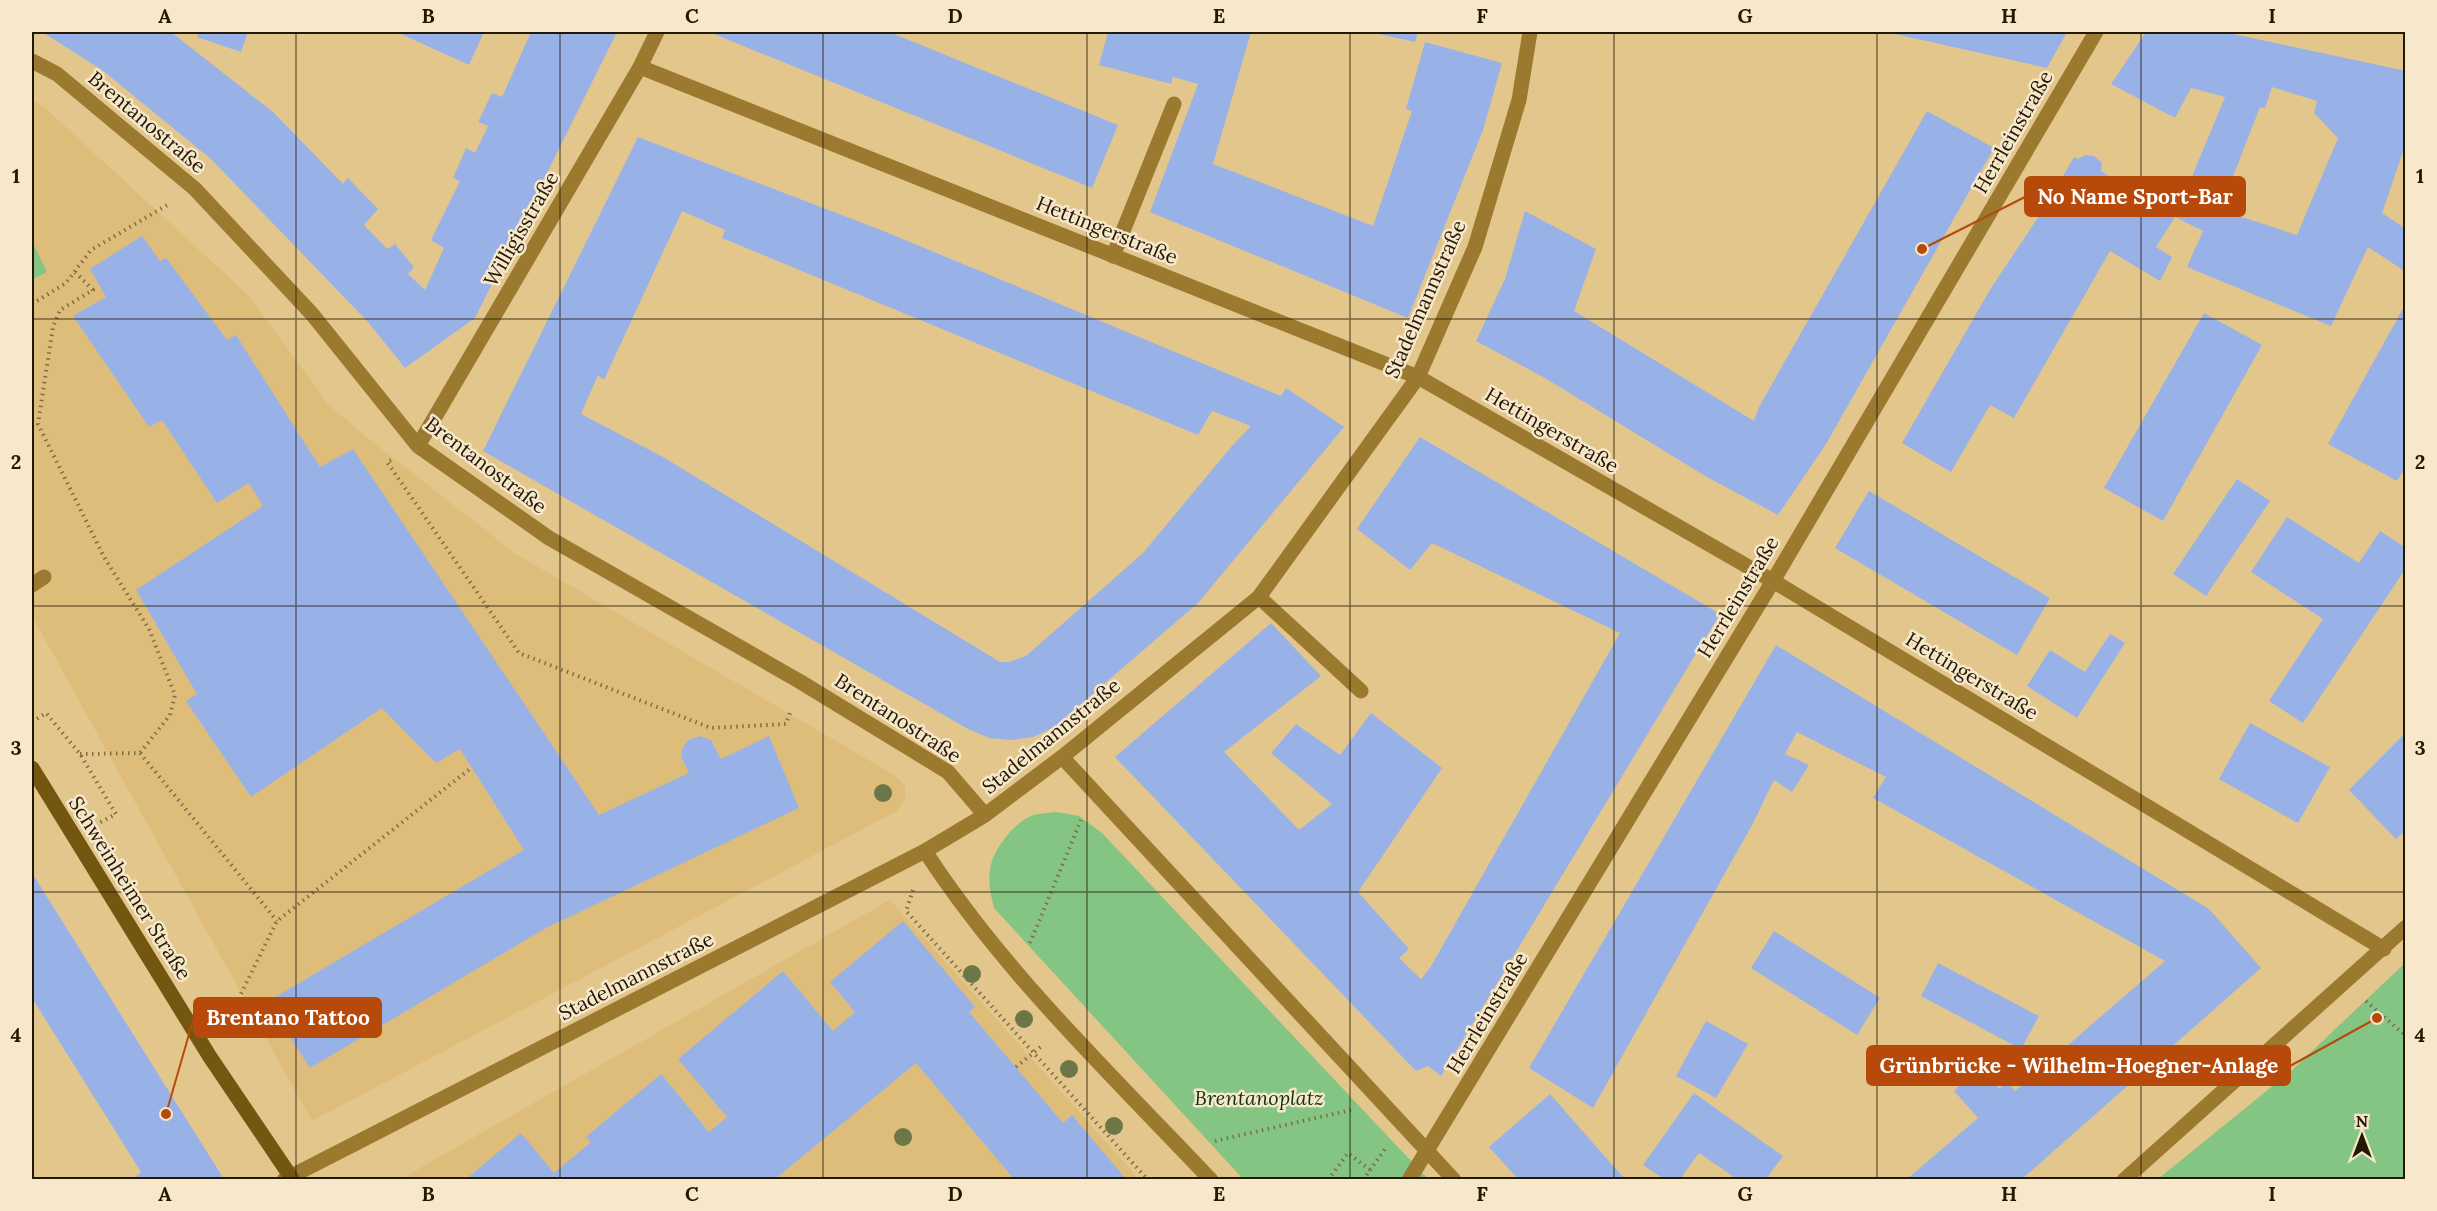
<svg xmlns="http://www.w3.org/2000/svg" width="2437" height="1211" font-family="Lora,serif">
<rect width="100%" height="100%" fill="#e3c68b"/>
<path fill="#debd7b" d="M 32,100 L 43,106 L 248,295 L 329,405 L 369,439 L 516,554 L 894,775 L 905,786 L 905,799 L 897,811 L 312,1121 L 32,616 Z
M 890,900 L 1139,1179 L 402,1180 L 418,1169 Z"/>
<path fill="#84c584" d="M 32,241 L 47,272 L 32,280 Z
M 1057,812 L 1079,816 L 1102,833 L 1428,1179 L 1243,1179 L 994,908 C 985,874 988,857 1011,831 C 1017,825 1026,817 1034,815 C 1041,813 1050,813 1057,812 Z
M 2405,963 L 2405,1179 L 2158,1179 L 2290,1072 Z"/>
<path fill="#98b2e8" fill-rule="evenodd" d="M 42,32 L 171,32 L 273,112 L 343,184 L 348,178 L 378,209 L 364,225 L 387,249 L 395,244 L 414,267 L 408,274 L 425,290 L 444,248 L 431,240 L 460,181 L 453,178 L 466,148 L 475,153 L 488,126 L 478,122 L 492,93 L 502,97 L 531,32 L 617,32 L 475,318 L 405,368 L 368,322 L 211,159 L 102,70 Z
M 199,32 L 248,32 L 241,52 L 197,37 Z
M 402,32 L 484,32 L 469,65 L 401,34 Z
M 709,32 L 889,32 L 1118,125 L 1092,188 Z
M 1108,32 L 1251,32 L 1213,164 L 1373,226 L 1412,111 L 1406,109 L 1425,42 L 1502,63 L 1483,130 L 1408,318 L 1150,212 L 1198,84 L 1173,77 L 1171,84 L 1099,65 Z
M 1370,32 L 1418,32 L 1415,42 Z
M 1886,32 L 2067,32 L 2047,68 Z
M 2146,32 L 2224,32 L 2406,71 L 2406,143 L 2382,213 L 2406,229 L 2406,272 L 2368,247 L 2331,326 L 2187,267 L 2203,231 L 2175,217 L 2225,97 L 2191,88 L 2175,118 L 2111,84 ZM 2272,87 L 2317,101 L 2314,113 L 2338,138 L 2297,235 L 2220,210 L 2260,107 L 2265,108 Z
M 1927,111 L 1994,148 L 1826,444 L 1778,515 L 1707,477 L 1545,378 L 1476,341 L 1505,279 L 1525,211 L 1596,249 L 1574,311 L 1754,421 L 1759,407 Z
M 638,137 L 886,232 L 1281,396 L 1286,388 L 1344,427 L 1198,603 L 1053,728 L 1033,737 L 1011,740 L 989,738 L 968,729 L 483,451 ZM 682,211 L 725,230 L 722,238 L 1198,435 L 1212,411 L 1251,426 L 1232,446 L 1143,553 L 1026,656 L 1009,662 L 1000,662 L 663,457 L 581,414 L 598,375 L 604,380 Z
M 2085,155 L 2094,156 L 2102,163 L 2101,171 L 2175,217 L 2156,247 L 2172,257 L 2160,281 L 2110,251 L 2014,418 L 1990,405 L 1951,472 L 1902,443 L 1991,288 L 2043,210 L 2074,157 L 2079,159 Z
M 142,236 L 160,261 L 166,258 L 227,340 L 236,335 L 320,467 L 353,449 L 599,815 L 689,773 L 681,756 L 682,749 L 688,740 L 700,736 L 711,740 L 721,759 L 769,736 L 799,808 L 546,928 L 310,1068 L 267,1002 L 524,850 L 460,749 L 436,763 L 382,708 L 251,797 L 186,701 L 197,694 L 136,590 L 263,506 L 249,483 L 217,503 L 162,420 L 149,427 L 73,316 L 106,297 L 90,269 Z
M 2406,303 L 2406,466 L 2397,481 L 2328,444 Z
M 2204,313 L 2262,345 L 2163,521 L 2104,488 Z
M 1420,437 L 1720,614 L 1441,1076 L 1428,1066 L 1416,1071 L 1115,757 L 1271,623 L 1321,676 L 1224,752 L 1299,830 L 1332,804 L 1271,753 L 1296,724 L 1340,755 L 1371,713 L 1442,768 L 1358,892 L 1409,949 L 1399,958 L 1421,979 L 1430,968 L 1620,633 L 1432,543 L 1410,570 L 1357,529 Z
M 2237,479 L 2270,501 L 2206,596 L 2173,574 Z
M 1869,491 L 2050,598 L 2017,655 L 1835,548 Z
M 2287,517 L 2359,563 L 2380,531 L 2406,548 L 2406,568 L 2303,723 L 2269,701 L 2323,619 L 2251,572 Z
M 2110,634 L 2125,643 L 2077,718 L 2027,686 L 2050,650 L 2085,672 Z
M 1776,645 L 2209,909 L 2261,968 L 2022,1179 L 1907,1179 L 1978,1118 L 1954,1091 L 1981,1064 L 1999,1089 L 2007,1082 L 2015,1091 L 2165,961 L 1873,798 L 1886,777 L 1797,732 L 1785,754 L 1809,765 L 1792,792 L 1774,780 L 1752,825 L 1593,1108 L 1529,1068 Z
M 2250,723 L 2330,767 L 2298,823 L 2219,779 Z
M 2406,732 L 2406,830 L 2396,839 L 2349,790 Z
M 32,873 L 222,1176 L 218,1179 L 134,1179 L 141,1172 L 32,998 Z
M 903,921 L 975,1007 L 969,1012 L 1063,1123 L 1072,1115 L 1126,1179 L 1014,1179 L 916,1063 L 775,1179 L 466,1179 L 521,1133 L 554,1173 L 591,1142 L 586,1137 L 661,1074 L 709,1132 L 727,1117 L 678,1059 L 783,971 L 833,1031 L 855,1012 L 830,982 Z
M 1774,931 L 1880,998 L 1857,1035 L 1751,968 Z
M 1938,963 L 2039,1016 L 2021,1049 L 1921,996 Z
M 1706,1021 L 1748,1044 L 1716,1098 L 1676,1076 Z
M 1694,1093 L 1783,1156 L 1766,1179 L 1737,1179 L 1699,1153 L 1680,1179 L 1664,1179 L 1643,1165 Z
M 1550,1094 L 1607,1159 L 1625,1179 L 1518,1179 L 1489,1147 Z"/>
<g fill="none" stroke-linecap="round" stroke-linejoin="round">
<path stroke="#826e45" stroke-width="4" stroke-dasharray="1.5 4.5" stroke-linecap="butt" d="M 75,272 L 93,290 L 60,310 L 53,327 L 38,424 L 104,557 L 149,629 L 175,695 L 170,715 L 140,753
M 32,304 L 66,283 L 91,250 L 169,204
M 391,460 L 387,462 L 519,653 L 711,728 L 786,724 L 791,710
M 32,722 L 46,713 L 80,754 L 116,814 L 99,823
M 140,753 L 277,921
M 80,754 L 140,753
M 913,890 L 906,911 L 1148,1180
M 1030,943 L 1081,820
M 2366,1001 L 2406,1036
M 225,1026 L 277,921 L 471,768
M 1016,1067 L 1043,1045
M 1215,1141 L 1351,1110
M 1328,1180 L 1348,1153 L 1370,1170
M 1363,1180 L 1385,1149"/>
<path stroke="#9b7a30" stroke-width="15" d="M 1113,256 L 1174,104
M 32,585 L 44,577
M 1259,597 L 1361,691"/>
<path stroke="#9b7a30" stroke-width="15" d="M 32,61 L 57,74 L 195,189 L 312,314 L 418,446 L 549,538 L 799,681 L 948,772 L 985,815
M 640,67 L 1418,377 L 1773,581 L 2384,949
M 418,446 L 640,67 L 657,32
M 1062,757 L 1454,1180
M 925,851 C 1004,973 1112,1075 1211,1180
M 284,1180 L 925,851 L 985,815 L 1062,757 L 1259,597 L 1418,377 L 1475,247 L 1519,100 L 1530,32
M 1409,1180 L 1773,581 L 2096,32
M 2124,1180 L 2406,927"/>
<path stroke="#735710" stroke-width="15" d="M 32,768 L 210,1057 L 293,1180"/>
</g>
<g fill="#6d7647">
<circle cx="883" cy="793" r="9"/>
<circle cx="972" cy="974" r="9"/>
<circle cx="1024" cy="1019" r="9"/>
<circle cx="1069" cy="1069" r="9"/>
<circle cx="1114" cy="1126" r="9"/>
<circle cx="903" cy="1137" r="9"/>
</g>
<path fill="none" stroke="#231802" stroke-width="1.5" stroke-opacity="0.55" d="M 296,32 L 296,1180M 560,32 L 560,1180M 823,32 L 823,1180M 1087,32 L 1087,1180M 1350,32 L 1350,1180M 1614,32 L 1614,1180M 1877,32 L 1877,1180M 2141,32 L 2141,1180M 32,319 L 2406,319M 32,606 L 2406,606M 32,892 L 2406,892"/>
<g text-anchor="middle" stroke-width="5" stroke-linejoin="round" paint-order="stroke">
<g font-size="20" fill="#231802" stroke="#f7e8cc">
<text transform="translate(147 122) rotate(40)" y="7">Brentanostraße</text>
<text transform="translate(2013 132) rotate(-60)" y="7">Herrleinstraße</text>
<text transform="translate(521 229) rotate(-60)" y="7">Willigisstraße</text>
<text transform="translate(1107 230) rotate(22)" y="7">Hettingerstraße</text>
<text transform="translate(1425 299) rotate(-66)" y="7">Stadelmannstraße</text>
<text transform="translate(1552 430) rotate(30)" y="7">Hettingerstraße</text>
<text transform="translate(486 465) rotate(37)" y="7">Brentanostraße</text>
<text transform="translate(1738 597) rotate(-59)" y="7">Herrleinstraße</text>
<text transform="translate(1972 676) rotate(31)" y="7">Hettingerstraße</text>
<text transform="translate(898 718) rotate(33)" y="7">Brentanostraße</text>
<text transform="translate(1051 736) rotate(-39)" y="7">Stadelmannstraße</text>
<text transform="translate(130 888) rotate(58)" y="7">Schweinheimer Straße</text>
<text transform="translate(636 976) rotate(-27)" y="7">Stadelmannstraße</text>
<text transform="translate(1487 1013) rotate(-59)" y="7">Herrleinstraße</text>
</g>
<g font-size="20" font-style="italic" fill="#0c340f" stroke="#f7e8cc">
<text x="1259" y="1105">Brentanoplatz</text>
</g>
</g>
<path fill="none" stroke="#b7490a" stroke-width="2" d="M1922 249L2025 197M166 1114L194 1017M2377 1018L2290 1066"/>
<g fill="#b7490a" stroke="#f7e8cc" stroke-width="2">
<circle cx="1922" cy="249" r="6"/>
<circle cx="166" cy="1114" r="6"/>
<circle cx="2377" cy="1018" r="6"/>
</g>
<g fill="#b7490a" stroke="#b7490a" stroke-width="2">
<rect x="2025" y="177" width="220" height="39" rx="6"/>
<rect x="194" y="998" width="187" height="39" rx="6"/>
<rect x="1867" y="1046" width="423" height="39" rx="6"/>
</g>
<g font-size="21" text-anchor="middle" font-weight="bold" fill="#fff">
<text x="2135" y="204">No Name Sport-Bar</text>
<text x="288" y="1025">Brentano Tattoo</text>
<text x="2079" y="1073">Grünbrücke - Wilhelm-Hoegner-Anlage</text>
</g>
<rect width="2437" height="1211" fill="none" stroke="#f7e8cc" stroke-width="66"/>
<g transform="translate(2362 1136)" stroke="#f7e8cc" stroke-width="4.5" paint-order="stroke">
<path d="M0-4.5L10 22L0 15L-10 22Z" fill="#231802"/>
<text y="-9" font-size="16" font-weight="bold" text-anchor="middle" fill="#231802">N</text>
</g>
<rect x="33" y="33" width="2371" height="1145" fill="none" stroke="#231802" stroke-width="2"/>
<g font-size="20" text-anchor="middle" font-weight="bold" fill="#231802">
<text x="165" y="23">A</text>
<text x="428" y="23">B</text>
<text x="692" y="23">C</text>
<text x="955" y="23">D</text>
<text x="1219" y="23">E</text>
<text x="1482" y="23">F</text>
<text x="1745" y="23">G</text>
<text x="2009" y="23">H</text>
<text x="2272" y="23">I</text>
<text x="16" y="183">1</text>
<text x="2420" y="183">1</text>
<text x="16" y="469">2</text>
<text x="2420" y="469">2</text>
<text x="16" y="755">3</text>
<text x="2420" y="755">3</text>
<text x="16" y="1042">4</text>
<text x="2420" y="1042">4</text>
<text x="165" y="1201">A</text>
<text x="428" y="1201">B</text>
<text x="692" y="1201">C</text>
<text x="955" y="1201">D</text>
<text x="1219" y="1201">E</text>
<text x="1482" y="1201">F</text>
<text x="1745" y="1201">G</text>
<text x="2009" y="1201">H</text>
<text x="2272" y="1201">I</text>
</g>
</svg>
